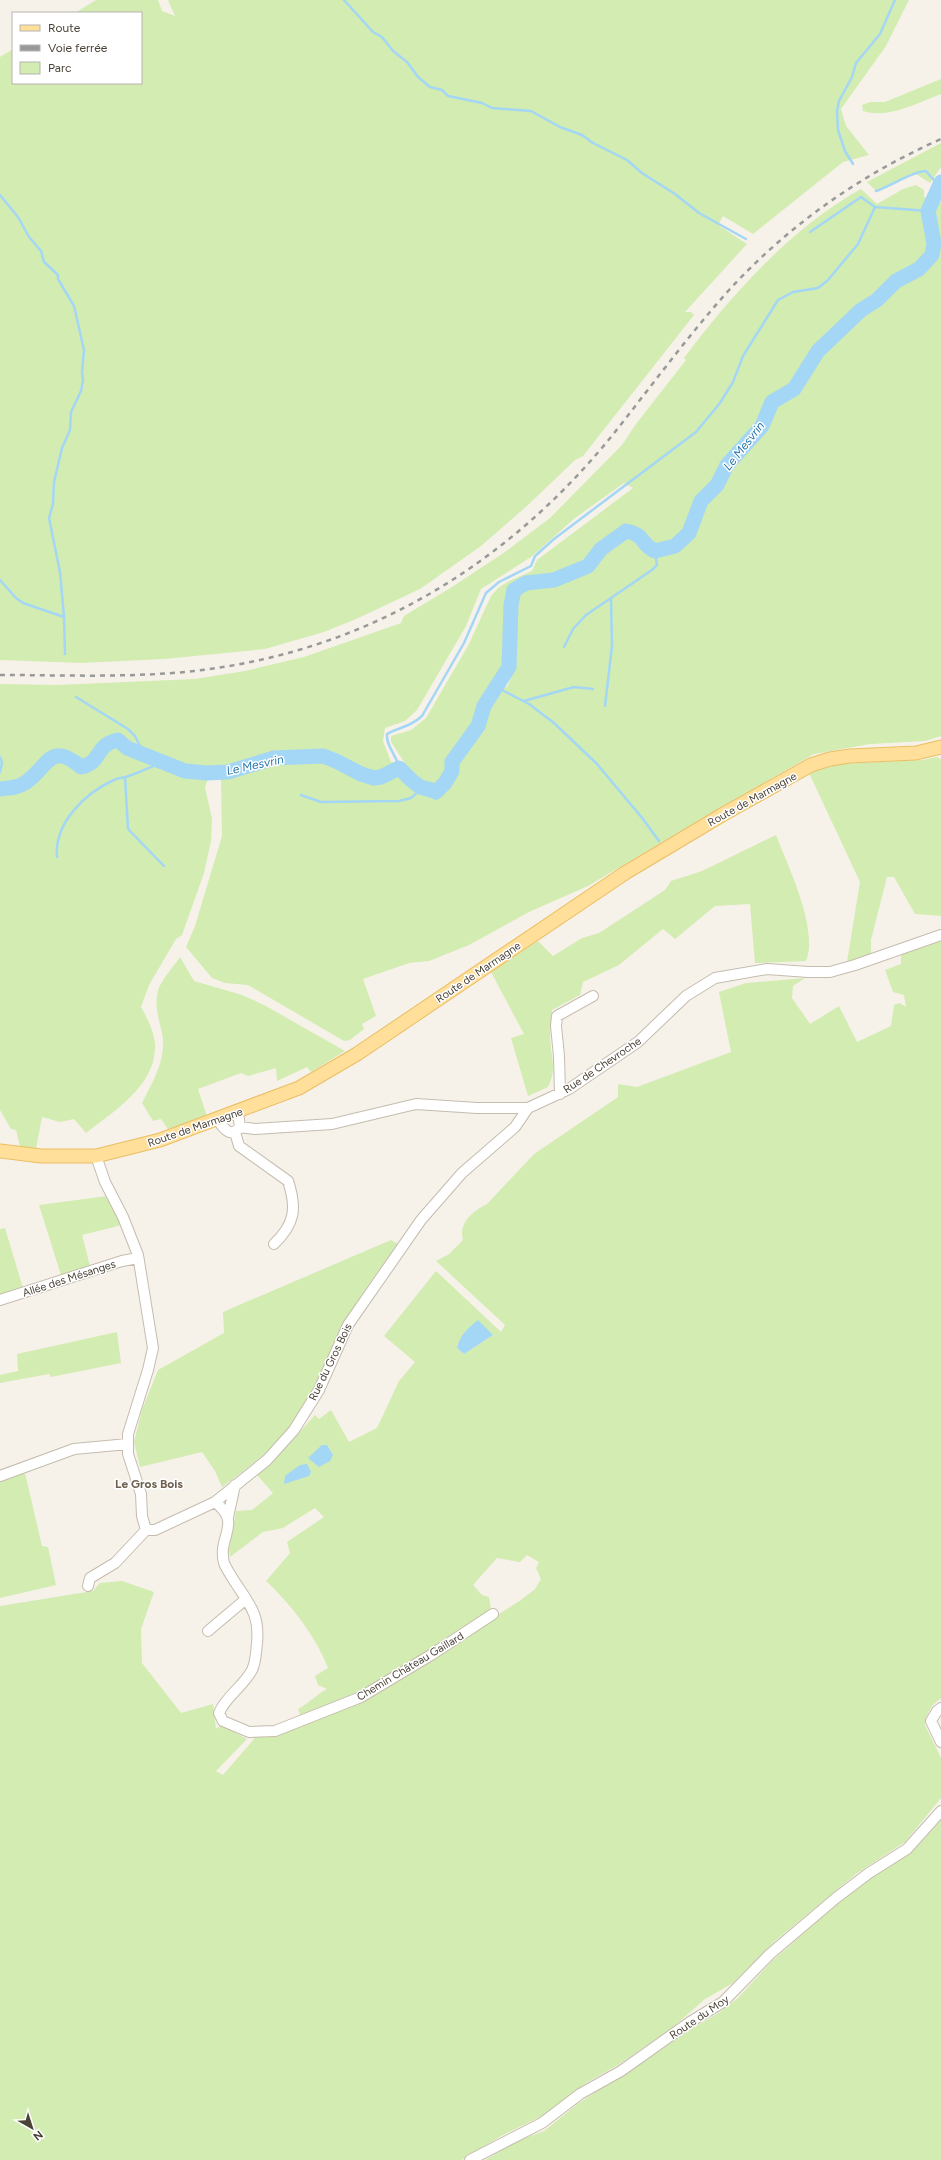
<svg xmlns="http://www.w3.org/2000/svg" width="941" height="2160" font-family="Figtree,sans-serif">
<rect width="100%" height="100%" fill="#f6f2ea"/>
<path fill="#d3ecb1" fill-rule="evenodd" d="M 96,0 L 158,0 L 162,11 L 175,16 L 168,0 L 909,0 L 886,46 L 841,109 L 846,126 L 869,155 L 843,162 L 753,234 L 723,216 L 718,225 L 747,244 L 685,312 L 691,312 L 694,315 L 583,456 L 575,460 L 528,505 L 481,546 L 420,589 L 356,619 L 324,632 L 265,649 L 164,659 L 81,663 L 0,660 L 0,57 L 13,49 L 13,83 L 141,83 L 141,13 L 75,13 Z
M 941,79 L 941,94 C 917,103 889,119 863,111 L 862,105 L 870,102 L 885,102 Z
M 941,143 L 941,167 L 930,183 L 916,174 C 903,179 888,188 875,190 L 867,182 Z
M 916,185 L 924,190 L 924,197 L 933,197 L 941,203 L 941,736 L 925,741 L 870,744 L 814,754 L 694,823 L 588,886 L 529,912 L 469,945 L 429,961 L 409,963 L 363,979 L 376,1016 L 362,1024 L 364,1029 L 350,1040 L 344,1041 L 248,985 L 225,983 L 212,978 L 186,947 L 195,926 L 222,836 L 221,778 L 212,767 L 205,787 L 212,819 L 211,841 L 204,873 L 182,935 L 176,939 L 149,985 L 141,1007 C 147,1018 154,1031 155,1044 C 157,1085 114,1111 86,1133 L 74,1119 L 60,1122 L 42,1117 L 36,1149 L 20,1147 L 16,1130 L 11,1129 L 0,1110 L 0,793 L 18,790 L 35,784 L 29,774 L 17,782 L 0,786 L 0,684 L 57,685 L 195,679 L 245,671 L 304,657 L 401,623 L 404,616 L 452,587 L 505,552 L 550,518 L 622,445 L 636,424 L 686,360 L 684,358 C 731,295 791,228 861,189 L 877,204 L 903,189 ZM 624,483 L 633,488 L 537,560 L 532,571 L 509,581 L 498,588 L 491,596 L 469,644 L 426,718 L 411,730 L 391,736 L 391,742 L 406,765 L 391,762 L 383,741 L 385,728 L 405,721 L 417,710 L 466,626 L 481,589 L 531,557 L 575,518 ZM 634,542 L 654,548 L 660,555 L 646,554 ZM 502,668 L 511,678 L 507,687 L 496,681 Z
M 937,757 L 941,759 L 941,916 L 915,914 L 894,877 L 887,877 L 871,940 L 871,954 L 847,962 L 860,882 L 809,773 L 841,764 L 922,760 Z
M 776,835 C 788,866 819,930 806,961 L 755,963 L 750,904 L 715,906 L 675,939 L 663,929 L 619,965 L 583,982 L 580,995 L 552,1010 C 552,1018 550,1027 550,1035 C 550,1056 558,1067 548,1087 L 528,1096 L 511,1038 L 524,1034 L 491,972 L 538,941 L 553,956 L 582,938 L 599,933 L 665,890 L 671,881 L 702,871 Z
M 941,941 L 941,1698 L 932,1706 L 926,1717 L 925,1725 L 941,1758 L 941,1798 L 905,1842 L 856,1874 L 775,1941 L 733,1983 L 705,1999 L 672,2028 L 618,2065 L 586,2083 L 546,2114 L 501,2136 L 462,2160 L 0,2160 L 0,1606 L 93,1591 L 100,1583 L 122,1581 L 154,1592 L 141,1629 L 142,1663 L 181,1713 L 213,1704 L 216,1729 L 221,1725 L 247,1739 L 216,1771 L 223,1775 L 254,1739 L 253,1736 L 362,1701 L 521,1600 L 535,1589 L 541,1579 L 536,1568 L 539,1562 L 527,1555 L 520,1562 L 497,1558 L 473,1585 L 482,1595 L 489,1597 L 491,1609 L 409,1664 L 373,1685 L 301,1717 L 298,1709 C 309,1703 316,1695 327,1689 L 318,1685 L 315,1676 L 328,1668 C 317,1638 290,1603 266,1581 L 290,1553 L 287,1542 L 324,1517 L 315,1508 L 283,1528 L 263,1532 L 230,1557 L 229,1549 L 236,1511 L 252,1510 L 273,1493 L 257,1475 L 270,1465 L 315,1415 L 319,1419 L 331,1410 L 349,1442 L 377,1428 L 399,1381 L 415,1362 L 384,1336 L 436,1271 L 501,1332 L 505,1325 L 436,1261 L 449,1254 L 463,1240 C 458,1223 473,1211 487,1204 L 534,1154 L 618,1097 L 618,1084 L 637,1087 L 731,1052 L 719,992 L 746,983 L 805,978 L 793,986 L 792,998 L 810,1024 L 839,1006 L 857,1042 L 891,1026 L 894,1005 L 900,1003 L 906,1007 L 904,995 L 893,992 L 885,970 L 901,964 L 901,954 ZM 493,1335 L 464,1354 L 457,1348 Z
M 180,957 L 194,981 L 242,995 L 264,1005 L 345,1051 L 311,1072 L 307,1067 L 277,1081 L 276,1068 L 248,1076 L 241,1073 L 198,1089 L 207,1116 L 168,1129 L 161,1119 L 153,1121 L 142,1103 C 153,1081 167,1059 162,1033 C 159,1019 154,1006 158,991 C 160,982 174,966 180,957 Z
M 107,1196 L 122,1225 L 82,1235 L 90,1266 L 61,1275 L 39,1205 Z
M 5,1228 L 23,1288 L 0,1296 L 0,1229 Z
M 391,1240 L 398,1244 C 379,1270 359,1296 344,1325 C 330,1350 320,1379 305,1404 C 284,1440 256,1463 222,1487 L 215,1471 L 202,1452 L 140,1467 L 134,1442 L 142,1410 L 158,1370 L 224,1333 L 223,1312 Z
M 117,1332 L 121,1363 L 51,1377 L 49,1374 L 0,1383 L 0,1375 L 18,1371 L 17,1354 Z
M 25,1473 L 42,1546 L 48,1547 L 56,1585 L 0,1598 L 0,1480 Z
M 941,1818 L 941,2160 L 485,2160 L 520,2140 L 544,2131 L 579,2103 L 688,2031 L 720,2012 L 738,1998 L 771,1962 L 862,1882 L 905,1855 L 924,1839 Z"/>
<path fill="#a4d6f5" d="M 478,1320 L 493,1335 L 464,1354 L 457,1348 C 460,1335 468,1328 478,1320 Z
M 322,1445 L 327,1445 L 333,1455 L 330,1461 L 319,1467 L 308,1458 Z
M 307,1464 L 311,1472 L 309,1476 L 284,1484 L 285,1476 L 300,1465 Z"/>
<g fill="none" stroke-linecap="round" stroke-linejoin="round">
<path stroke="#a4d6f5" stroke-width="2.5" d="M 344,0 L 373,32 L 382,37 L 393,51 L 407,62 L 418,77 L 430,87 L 442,90 L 448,96 L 482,103 L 492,108 L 531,111 L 560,127 L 582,135 L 593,143 L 627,160 L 642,173 L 675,194 L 699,213 L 746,239
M 853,164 L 845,151 L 838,130 L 837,111 L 839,101 L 852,77 L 856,63 L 880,34 L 895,0
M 876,191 C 891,186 913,171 926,171 L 939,186
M 0,195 L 18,217 L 29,237 L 41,251 L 44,262 L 58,275 L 58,279 L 74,306 L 84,350 L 82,372 L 83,380 L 81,391 L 71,412 L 70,430 L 62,448 L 54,482 L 53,504 L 49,518 L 60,572 L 64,617 L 65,654
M 810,232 L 861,197 L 875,207 L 928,211
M 0,580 L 16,598 L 23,603 L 64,617
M 564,647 L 573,629 L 586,615 L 652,570 L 657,565 L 655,551
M 498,688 L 529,704 L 554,723 L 597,764 L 643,819 L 659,841
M 76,697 L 128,729 L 135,736 L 144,754
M 524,701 L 574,687 L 593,689
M 605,706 L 612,646 L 611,598
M 0,757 L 2,763 L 0,772
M 399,768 C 397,755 386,747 387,734 C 401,726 409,728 422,716 L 464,643 L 486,593 L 499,582 L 531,566 L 535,556 L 554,539 L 696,432 L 720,403 L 733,382 L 743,356 L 778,300 L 793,292 L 818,288 L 828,280 L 858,244 L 875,207
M 125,777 L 128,829 L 164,866
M 301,795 L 321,802 L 399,801 L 411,798 L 422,788
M 57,857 C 54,823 85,793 114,780 C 117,778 122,778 126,777 C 138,773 151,767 163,762"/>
<path stroke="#a4d6f5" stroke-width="15" d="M 0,789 C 7,788 15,788 21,785 C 47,773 47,738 81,767 C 103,762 94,745 118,740 L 127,748 L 185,771 L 207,773 L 228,772 L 274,758 L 323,756 L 336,761 L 361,774 L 374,778 L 381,777 L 399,768 C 406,774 412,783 421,787 C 425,789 431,789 436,792 L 445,783 L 452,771 L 452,762 L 478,726 L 484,706 L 509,667 L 511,605 L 514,590 L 526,583 L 554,580 L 588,566 L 601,549 L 626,531 C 646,535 640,544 655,551 L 675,546 L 689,533 L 701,501 L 717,485 L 727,465 L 762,426 L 772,402 L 794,389 L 818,351 L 861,310 L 877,300 L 896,281 L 919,269 L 932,255 L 934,243 L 928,211 L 941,182"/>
<defs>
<path id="minor" d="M 560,1094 L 559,1056 L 556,1026 L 557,1016 L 593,996
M 218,1120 C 223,1128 231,1139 240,1127 L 238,1113
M 240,1127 L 255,1129 L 332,1124 L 416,1104 L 477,1108 L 528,1108 L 569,1089 L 638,1042 L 686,996 L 715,978 L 767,969 L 808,972 L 830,972 L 855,965 L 941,935
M 235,1132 L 239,1146 L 288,1181 C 297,1208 295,1224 274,1244
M 96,1156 L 105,1182 L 123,1217 L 138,1255 L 153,1348 L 148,1370 L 128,1434 L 128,1454 L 141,1494 L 142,1516 L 146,1530 L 155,1530 L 215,1502 L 267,1460 L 294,1430 L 319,1390 L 348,1325 L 421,1220 L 462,1173 L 515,1127 L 528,1108
M 0,1300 L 122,1261 L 138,1258
M 0,1476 L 74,1449 L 128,1444
M 215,1502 C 243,1524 217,1536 224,1563 C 226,1568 230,1574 233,1579 C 248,1603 260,1613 257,1643 C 256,1652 256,1662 252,1670 C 243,1687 226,1696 219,1713 L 223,1721 L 249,1732 L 275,1731 L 361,1697 L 431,1655 L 493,1614
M 228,1517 L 235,1485
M 88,1586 L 90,1578 L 115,1563 L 146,1530
M 208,1631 L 246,1599
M 941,1708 L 937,1711 L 931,1721 L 941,1742
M 470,2160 L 542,2123 L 580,2094 L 621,2071 L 690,2022 L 723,2002 L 770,1954 L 836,1898 L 869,1873 L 907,1849 L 941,1811"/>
<path id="major" d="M 0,1151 L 41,1156 L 96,1156 L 160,1140 L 299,1088 L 357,1054 L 625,873 L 722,815 L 811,765 L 830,759 L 850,756 L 916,753 L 941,747"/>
</defs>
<use href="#minor" stroke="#c5bcae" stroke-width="12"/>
<use href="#major" stroke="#ebbe62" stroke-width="15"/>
<use href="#minor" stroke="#fff" stroke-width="10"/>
<use href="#major" stroke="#ffdf99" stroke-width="13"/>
<path stroke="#999" stroke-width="2.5" stroke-dasharray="5 5" stroke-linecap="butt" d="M 0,675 C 64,675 130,678 194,671 C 363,652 504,568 611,437 C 650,388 687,337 729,290 C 789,225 860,175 941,139"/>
</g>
<g text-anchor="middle" stroke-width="3" stroke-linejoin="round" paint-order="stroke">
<g font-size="11" fill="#4a4237" stroke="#fff">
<text transform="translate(752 799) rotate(-29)" y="4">Route de Marmagne</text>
<text transform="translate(478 972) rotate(-34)" y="4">Route de Marmagne</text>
<text transform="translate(602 1065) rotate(-34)" y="4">Rue de Chevroche</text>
<text transform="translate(195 1127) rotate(-19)" y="4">Route de Marmagne</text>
<text transform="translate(69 1278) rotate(-18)" y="4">Allée des Mésanges</text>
<text transform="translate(330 1362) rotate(-64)" y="4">Rue du Gros Bois</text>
<text transform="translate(410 1666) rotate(-31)" y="4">Chemin Château Gaillard</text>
<text transform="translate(699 2017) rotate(-34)" y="4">Route du Moy</text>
</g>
<g font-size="12" font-style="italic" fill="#2778ad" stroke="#fff">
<text transform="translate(744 446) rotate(-52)" y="4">Le Mesvrin</text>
<text transform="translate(255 765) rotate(-12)" y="4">Le Mesvrin</text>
</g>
<g font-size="12" font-weight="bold" fill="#6e604e" stroke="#fff">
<text x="149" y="1488">Le Gros Bois</text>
</g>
</g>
<rect x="12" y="12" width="130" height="72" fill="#ffffff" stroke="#b7b3af"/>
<rect x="20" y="25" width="20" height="6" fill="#ffdf99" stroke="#b7b3af"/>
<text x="48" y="32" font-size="12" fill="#4a4237">Route</text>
<rect x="20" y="45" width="20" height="6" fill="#999999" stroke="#b7b3af"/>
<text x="48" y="52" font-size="12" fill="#4a4237">Voie ferrée</text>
<rect x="20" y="62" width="20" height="12" fill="#d3ecb1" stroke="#b7b3af"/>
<text x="48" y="72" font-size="12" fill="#4a4237">Parc</text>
<g transform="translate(32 2128) rotate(141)" stroke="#ffffff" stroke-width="3" paint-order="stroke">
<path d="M0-3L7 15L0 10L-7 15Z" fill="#4a4237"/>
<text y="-6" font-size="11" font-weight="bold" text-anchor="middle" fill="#4a4237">N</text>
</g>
</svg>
